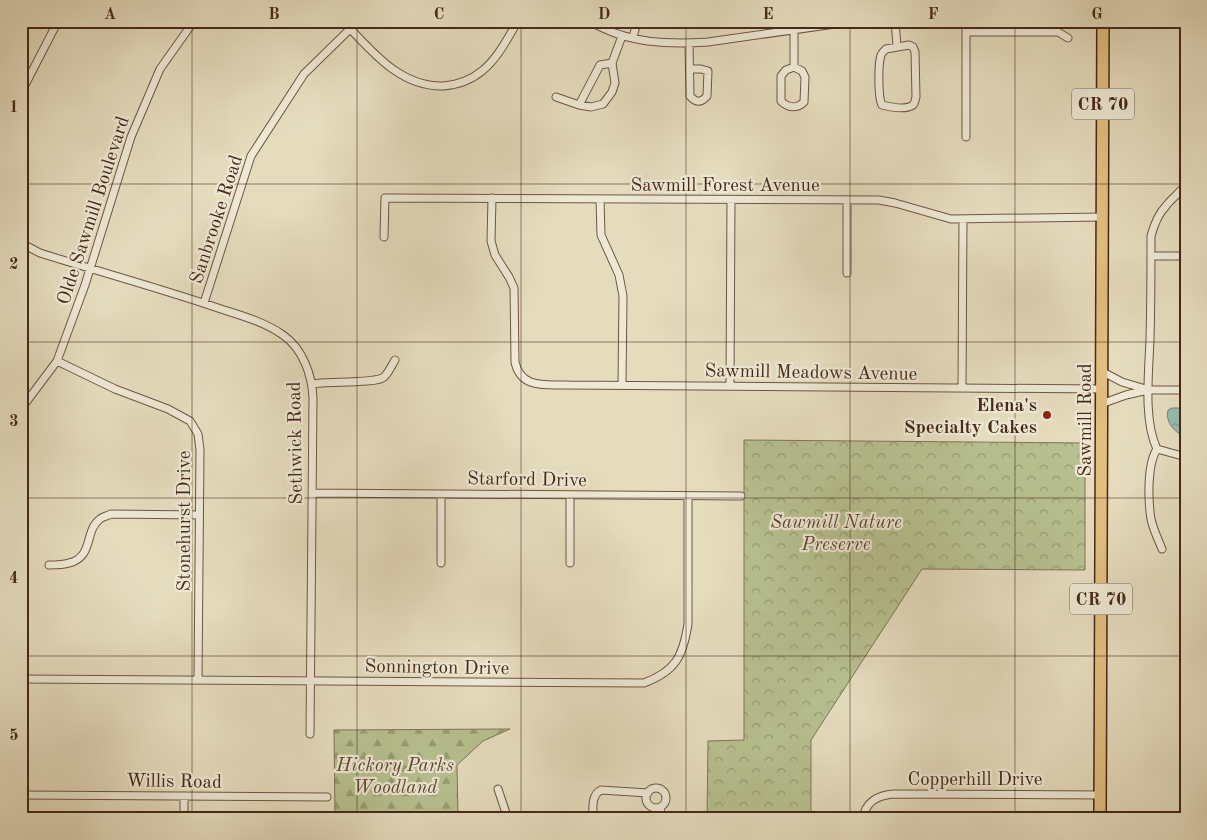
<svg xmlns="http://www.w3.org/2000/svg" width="1207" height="840" font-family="'Old Standard TT',serif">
<defs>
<pattern id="forest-firs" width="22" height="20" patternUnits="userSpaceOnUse" patternTransform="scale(1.25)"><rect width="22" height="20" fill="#b7c090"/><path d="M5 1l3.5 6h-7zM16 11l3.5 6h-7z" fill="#979c75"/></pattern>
<pattern id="park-crowns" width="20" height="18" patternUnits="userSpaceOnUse" patternTransform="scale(1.25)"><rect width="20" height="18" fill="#b7c090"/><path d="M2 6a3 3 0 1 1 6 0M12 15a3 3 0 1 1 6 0" fill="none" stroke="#979c75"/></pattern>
<pattern id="water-ripples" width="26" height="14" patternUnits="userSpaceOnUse" patternTransform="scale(1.25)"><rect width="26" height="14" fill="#96bcb1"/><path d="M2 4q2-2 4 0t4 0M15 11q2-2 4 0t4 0" fill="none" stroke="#7c998f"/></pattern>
</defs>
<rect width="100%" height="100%" fill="#e5dcbe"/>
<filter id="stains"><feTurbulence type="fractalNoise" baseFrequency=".004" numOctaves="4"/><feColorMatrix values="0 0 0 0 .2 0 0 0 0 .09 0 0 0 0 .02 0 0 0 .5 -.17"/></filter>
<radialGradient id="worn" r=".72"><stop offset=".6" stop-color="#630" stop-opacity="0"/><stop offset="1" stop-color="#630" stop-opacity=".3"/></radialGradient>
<path fill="url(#forest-firs)" stroke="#7e7454" d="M 510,729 L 483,741 L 457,765 L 458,819 L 335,819 L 334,730 Z"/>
<path fill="url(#park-crowns)" stroke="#7e7454" d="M 744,440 L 1085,443 L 1085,570 L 922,569 L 811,740 L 811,819 L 707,819 L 708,741 L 744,740 Z"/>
<path fill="url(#water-ripples)" stroke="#768173" d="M 1172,408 L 1186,408 L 1186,438 C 1175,432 1165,423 1168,410 Z"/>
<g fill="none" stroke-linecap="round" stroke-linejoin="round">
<defs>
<path id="street" d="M 343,21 C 371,50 399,87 443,86 C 457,85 471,80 482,71 C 498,58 507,39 518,21
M 588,21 C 599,26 610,32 621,35 C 648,44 680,44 708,42 L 856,21
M 895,21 L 897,46
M 966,21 L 966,137
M 966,32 L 1058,32 L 1068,38
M 633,38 L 637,21
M 689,44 L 690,96 C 696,103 701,103 707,96 L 708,71 L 701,69 L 690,69
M 909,45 L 913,47 L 915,52 L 916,97 C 915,100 915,103 913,105 C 906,110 890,107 882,105 C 878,98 878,64 881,55 C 881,54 885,50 886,49 Z
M 612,63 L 600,65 L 579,105 L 591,107 L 603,104 L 612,92 L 615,83 L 612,63 L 622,36
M 794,67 L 802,71 L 805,77 L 804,102 C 797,109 788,108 781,101 L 781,76 L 786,70 Z
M 794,67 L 794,30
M 21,97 L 24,87 L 58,21
M 556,97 L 579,105
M 1186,184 C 1180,193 1172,198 1166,206 C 1158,214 1154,225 1151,236 C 1151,270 1151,304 1150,339 C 1149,371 1143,420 1157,449 L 1186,457
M 492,198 L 491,241 L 495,255 L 509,277 L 514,288 L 515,362 C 521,390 547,384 569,385 L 1101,389
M 600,199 L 601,235 L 619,275 L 623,296 L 622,385
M 847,200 L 847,273
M 384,237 L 385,198 L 879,200 L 895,203 L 951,219 L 1102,217
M 21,243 L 40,253 C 97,271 155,287 212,306 C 235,314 262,320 283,335 C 303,349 312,375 313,398 L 310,734
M 1151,256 L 1186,256
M 204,303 L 251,156 L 304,74 L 350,29
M 57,361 L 115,389 L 168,409 L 190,421 L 198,434 L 200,450 L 198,679
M 1101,371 L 1122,382 L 1149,390 L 1186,390
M 312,384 C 327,381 376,384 384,377 C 389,372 392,365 395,360
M 730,386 L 731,200
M 962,388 L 963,219
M 1101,404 L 1126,395 L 1148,390
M 21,409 L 57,361 L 85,285 L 131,137 L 160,69 L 194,21
M 1157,449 C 1147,464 1148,500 1151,519 C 1153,529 1158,539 1162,549
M 312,493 L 741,496
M 441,563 L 441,494
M 570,563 L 570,495
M 49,565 C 56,565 63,565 69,563 C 94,557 84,531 100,519 C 102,517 107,516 111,514 L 199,515
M 21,679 L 644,683 C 676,671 683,656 688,624 L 688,496
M646 798a10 10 0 1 1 20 0a10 10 0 1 1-20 0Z
M 498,789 L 508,819
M 21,795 L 327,797
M 660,808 L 662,819
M 184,819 L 184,796
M 593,819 C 593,808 591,795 601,790 L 648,793
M 863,819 C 865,802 878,795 894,794 L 1101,795"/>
<path id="primary" d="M 1100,819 L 1103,21"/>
</defs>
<use href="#street" stroke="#6e5641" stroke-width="9"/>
<use href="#primary" stroke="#462917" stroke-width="14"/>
<use href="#street" stroke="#eee8d5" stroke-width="7"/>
<use href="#primary" stroke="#e2be7f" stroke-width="11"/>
</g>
<path fill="none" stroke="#462917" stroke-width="1" stroke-opacity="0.55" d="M 192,21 L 192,819M 357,21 L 357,819M 521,21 L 521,819M 686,21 L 686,819M 850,21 L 850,819M 1015,21 L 1015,819M 21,184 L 1186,184M 21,342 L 1186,342M 21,498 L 1186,498M 21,656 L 1186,656"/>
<circle fill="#8f2418" stroke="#eee8d5" stroke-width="2" cx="1047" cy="415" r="5"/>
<g text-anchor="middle" stroke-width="4.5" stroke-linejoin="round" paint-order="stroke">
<g fill="#eee8d5" stroke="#786250" stroke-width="1">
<rect x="1072" y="88.5" width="62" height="31" rx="4"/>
<rect x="1070" y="583.5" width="62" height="31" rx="4"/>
</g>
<g font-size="18" font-weight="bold" fill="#462917">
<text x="1103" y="110">CR 70</text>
<text x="1101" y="605">CR 70</text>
</g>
<g font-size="19" fill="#462917" stroke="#eee8d5">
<text x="725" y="191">Sawmill Forest Avenue</text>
<text transform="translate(92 210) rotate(-72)" y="7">Olde Sawmill Boulevard</text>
<text transform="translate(215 219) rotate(-72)" y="7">Sanbrooke Road</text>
<text transform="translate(811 371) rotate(1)" y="7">Sawmill Meadows Avenue</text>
<text transform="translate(1084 420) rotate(-90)" y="7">Sawmill Road</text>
<text transform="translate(294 443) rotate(-91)" y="7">Sethwick Road</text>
<text transform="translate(527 478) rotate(1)" y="7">Starford Drive</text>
<text transform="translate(183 521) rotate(-90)" y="7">Stonehurst Drive</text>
<text transform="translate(437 666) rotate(1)" y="7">Sonnington Drive</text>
<text x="975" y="785">Copperhill Drive</text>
<text transform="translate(174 780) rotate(1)" y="7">Willis Road</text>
</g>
<g font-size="19" font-weight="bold" fill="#462917" stroke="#eee8d5" text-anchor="end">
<text x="1037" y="411">Elena's<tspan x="1037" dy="22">Specialty Cakes</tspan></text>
</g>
<g font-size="19" font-style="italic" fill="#5d472f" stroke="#eee8d5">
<text x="836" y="528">Sawmill Nature<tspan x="836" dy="22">Preserve</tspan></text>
<text x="395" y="771">Hickory Parks<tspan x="395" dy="22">Woodland</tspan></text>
</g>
</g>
<rect width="1207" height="840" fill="none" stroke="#e5dcbe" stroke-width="55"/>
<rect x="28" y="28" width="1152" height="784" fill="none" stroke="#462917" stroke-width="2"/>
<g font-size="16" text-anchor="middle" font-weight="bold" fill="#462917">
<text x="110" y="19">A</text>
<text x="274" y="19">B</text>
<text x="439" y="19">C</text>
<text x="604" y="19">D</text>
<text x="768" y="19">E</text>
<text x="933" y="19">F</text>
<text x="1097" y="19">G</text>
<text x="14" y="112">1</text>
<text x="14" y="269">2</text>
<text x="14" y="426">3</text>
<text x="14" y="583">4</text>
<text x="14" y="740">5</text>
</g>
<rect width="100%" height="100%" filter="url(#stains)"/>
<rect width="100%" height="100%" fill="url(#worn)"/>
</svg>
